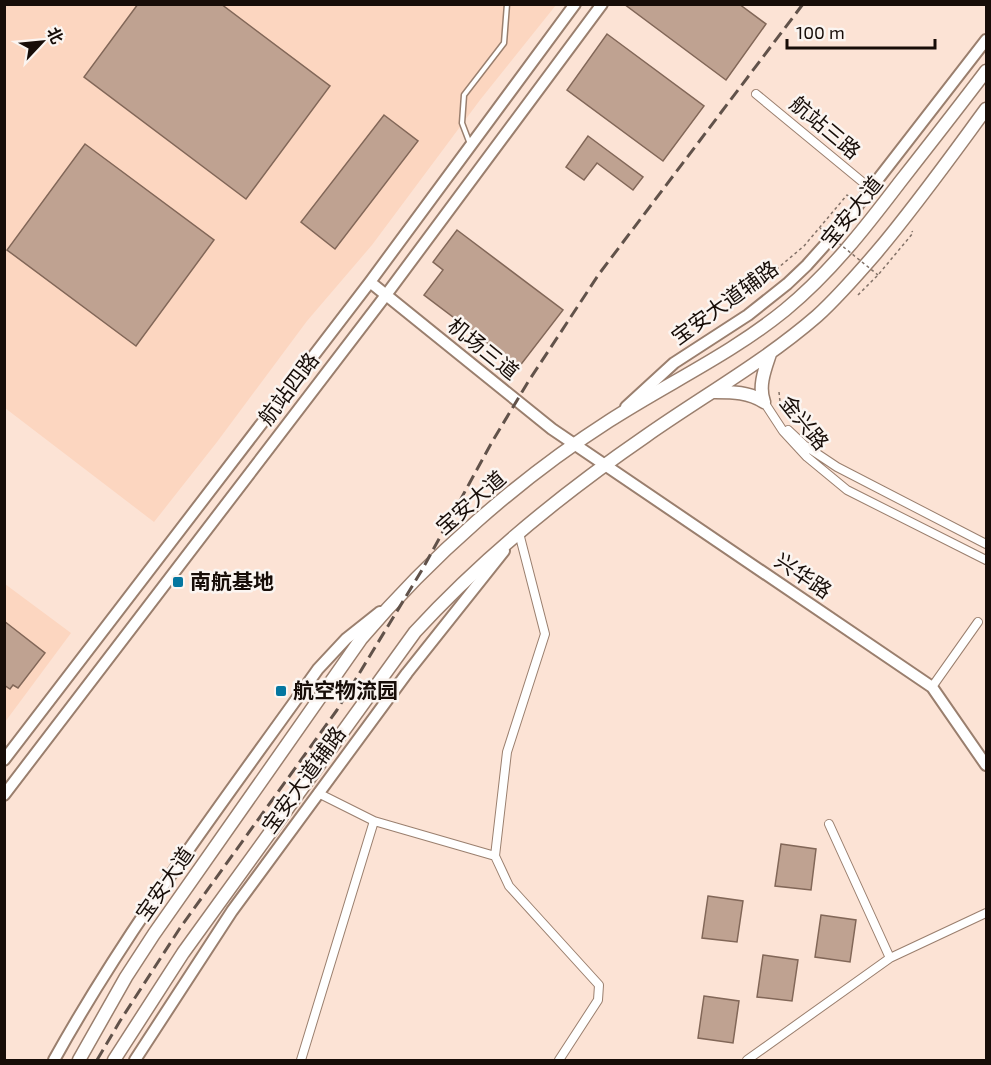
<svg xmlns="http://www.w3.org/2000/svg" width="991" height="1065" font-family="'Exo 2','Noto Sans SC',sans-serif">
<rect width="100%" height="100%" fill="#fce3d5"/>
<path fill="#fcd6c0" d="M 4,5 L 556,5 L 480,100 L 372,245 L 307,321 L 217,442 L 154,522 L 5,408 Z
M 5,584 L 71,633 L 5,722 Z"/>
<path fill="#bfa291" stroke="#826758" stroke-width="1.5" d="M 138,4 L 221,4 L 330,86 L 246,199 L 84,77 Z
M 624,4 L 739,4 L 766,24 L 726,80 Z
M 607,34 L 704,106 L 663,161 L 567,90 Z
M 384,115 L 418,141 L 335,249 L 301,222 Z
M 588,136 L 643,177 L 633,190 L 597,163 L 584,180 L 566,167 Z
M 85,144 L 214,240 L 136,346 L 7,250 Z
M 457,230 L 563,310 L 519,367 L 424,295 L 443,270 L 433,262 Z
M 4,621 L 45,653 L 18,688 L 13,685 L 10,689 L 4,685 Z
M 781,844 L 816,849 L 811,890 L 775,886 Z
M 708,896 L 743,901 L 737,942 L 702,938 Z
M 821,915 L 856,920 L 850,962 L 815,957 Z
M 763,955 L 798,960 L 792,1001 L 757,997 Z
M 704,996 L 739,1001 L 733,1043 L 698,1038 Z"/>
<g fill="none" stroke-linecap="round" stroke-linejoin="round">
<defs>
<path id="lane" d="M 470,144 L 462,123 L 464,95 L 504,43 L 507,4"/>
<path id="street" d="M 756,94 L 871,189
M 764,402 L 783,431 L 807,457 L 847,490 L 986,560
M 788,430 L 804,445 L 837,467 L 986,544
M 519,533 L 545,634 L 507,752 L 495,856 L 509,886 L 599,985 L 598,1000 L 559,1060
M 932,687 L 978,622
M 318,793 L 374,821 L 495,856
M 829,824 L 890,958
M 301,1060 L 374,821
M 747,1060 L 890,958 L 986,913"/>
<path id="secondary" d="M 370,282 L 552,429 L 932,687 L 986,765
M 626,407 L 674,363 L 748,315 L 787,284 L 807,265 L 841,227 L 986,40
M 4,760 L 370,282 L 575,4
M 4,795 L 386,295 L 602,4
M 54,1060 C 130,923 227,797 318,669 L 346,639 L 380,612
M 135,1060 L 232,911 L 407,673 L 504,551"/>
<path id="primary" d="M 715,392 C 733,392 749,392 764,402
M 764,402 C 758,386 765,369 770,354
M 79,1060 L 126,977 L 154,934 L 361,639 C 430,557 520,478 609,421 C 668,383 731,354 785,310 C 830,273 865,228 900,182 C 929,145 958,108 986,71
M 114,1060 L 183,953 L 415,632 C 483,558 563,493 646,436 C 703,396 764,362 817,316 C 838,297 857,275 876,253 C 915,207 950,158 986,109"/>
</defs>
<use href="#lane" stroke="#9a7f6e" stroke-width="7"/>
<use href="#street" stroke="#9a7f6e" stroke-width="10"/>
<use href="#secondary" stroke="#9a7f6e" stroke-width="14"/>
<use href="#primary" stroke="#9a7f6e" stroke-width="15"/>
<path stroke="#827167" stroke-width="1.5" stroke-dasharray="3 3" stroke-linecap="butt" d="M 776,278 L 772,273 L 804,246 L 847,195 L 851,198
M 858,295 L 878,275 L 913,233 L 912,231
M 779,392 L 781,411"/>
<use href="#lane" stroke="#fff" stroke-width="4"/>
<use href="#street" stroke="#fff" stroke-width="8"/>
<use href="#secondary" stroke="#fff" stroke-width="10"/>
<use href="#primary" stroke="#fff" stroke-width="12"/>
<path stroke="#61524a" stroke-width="3" stroke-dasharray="12 6" stroke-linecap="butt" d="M 97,1060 L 120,1021 L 180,928 L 337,710 L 422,570 L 492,442 L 528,382 L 599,274 L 803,4"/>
<path stroke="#827167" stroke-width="1.5" stroke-dasharray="3 3" stroke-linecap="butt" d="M 820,228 L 878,275"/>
</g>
<g fill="#0376a0" stroke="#fbf5f1" stroke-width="2">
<rect x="172" y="576" width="12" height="12" rx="3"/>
<rect x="275" y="685" width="12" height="12" rx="3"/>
</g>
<g text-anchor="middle" stroke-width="5" stroke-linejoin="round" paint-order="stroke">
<g font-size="21" fill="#170d08" stroke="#fbf5f1">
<text transform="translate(825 128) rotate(40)" y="7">航站三路</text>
<text transform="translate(852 212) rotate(-51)" y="7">宝安大道</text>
<text transform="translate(725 303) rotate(-36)" y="7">宝安大道辅路</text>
<text transform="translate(483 349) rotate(39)" y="7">机场三道</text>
<text transform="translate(289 389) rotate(-53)" y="7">航站四路</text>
<text transform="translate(804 423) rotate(51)" y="7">金兴路</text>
<text transform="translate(471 503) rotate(-41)" y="7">宝安大道</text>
<text transform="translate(803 576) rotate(34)" y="7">兴华路</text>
<text transform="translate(304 780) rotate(-54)" y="7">宝安大道辅路</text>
<text transform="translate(165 884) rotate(-55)" y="7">宝安大道</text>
</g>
<g font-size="21" font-weight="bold" fill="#170d08" stroke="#fbf5f1" text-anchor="start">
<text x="190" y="589">南航基地</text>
<text x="293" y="698">航空物流园</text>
</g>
</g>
<rect width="991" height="1065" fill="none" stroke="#170d08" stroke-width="12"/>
<g transform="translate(42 42) rotate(64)" stroke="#fbf5f1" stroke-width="4.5" paint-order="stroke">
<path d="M0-4.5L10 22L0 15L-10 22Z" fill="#170d08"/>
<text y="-9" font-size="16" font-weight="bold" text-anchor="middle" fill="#170d08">北</text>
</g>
<path d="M787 39v9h148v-9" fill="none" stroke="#170d08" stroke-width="3"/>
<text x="796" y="39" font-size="18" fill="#170d08" stroke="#fbf5f1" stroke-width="4.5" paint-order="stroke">100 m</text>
</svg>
